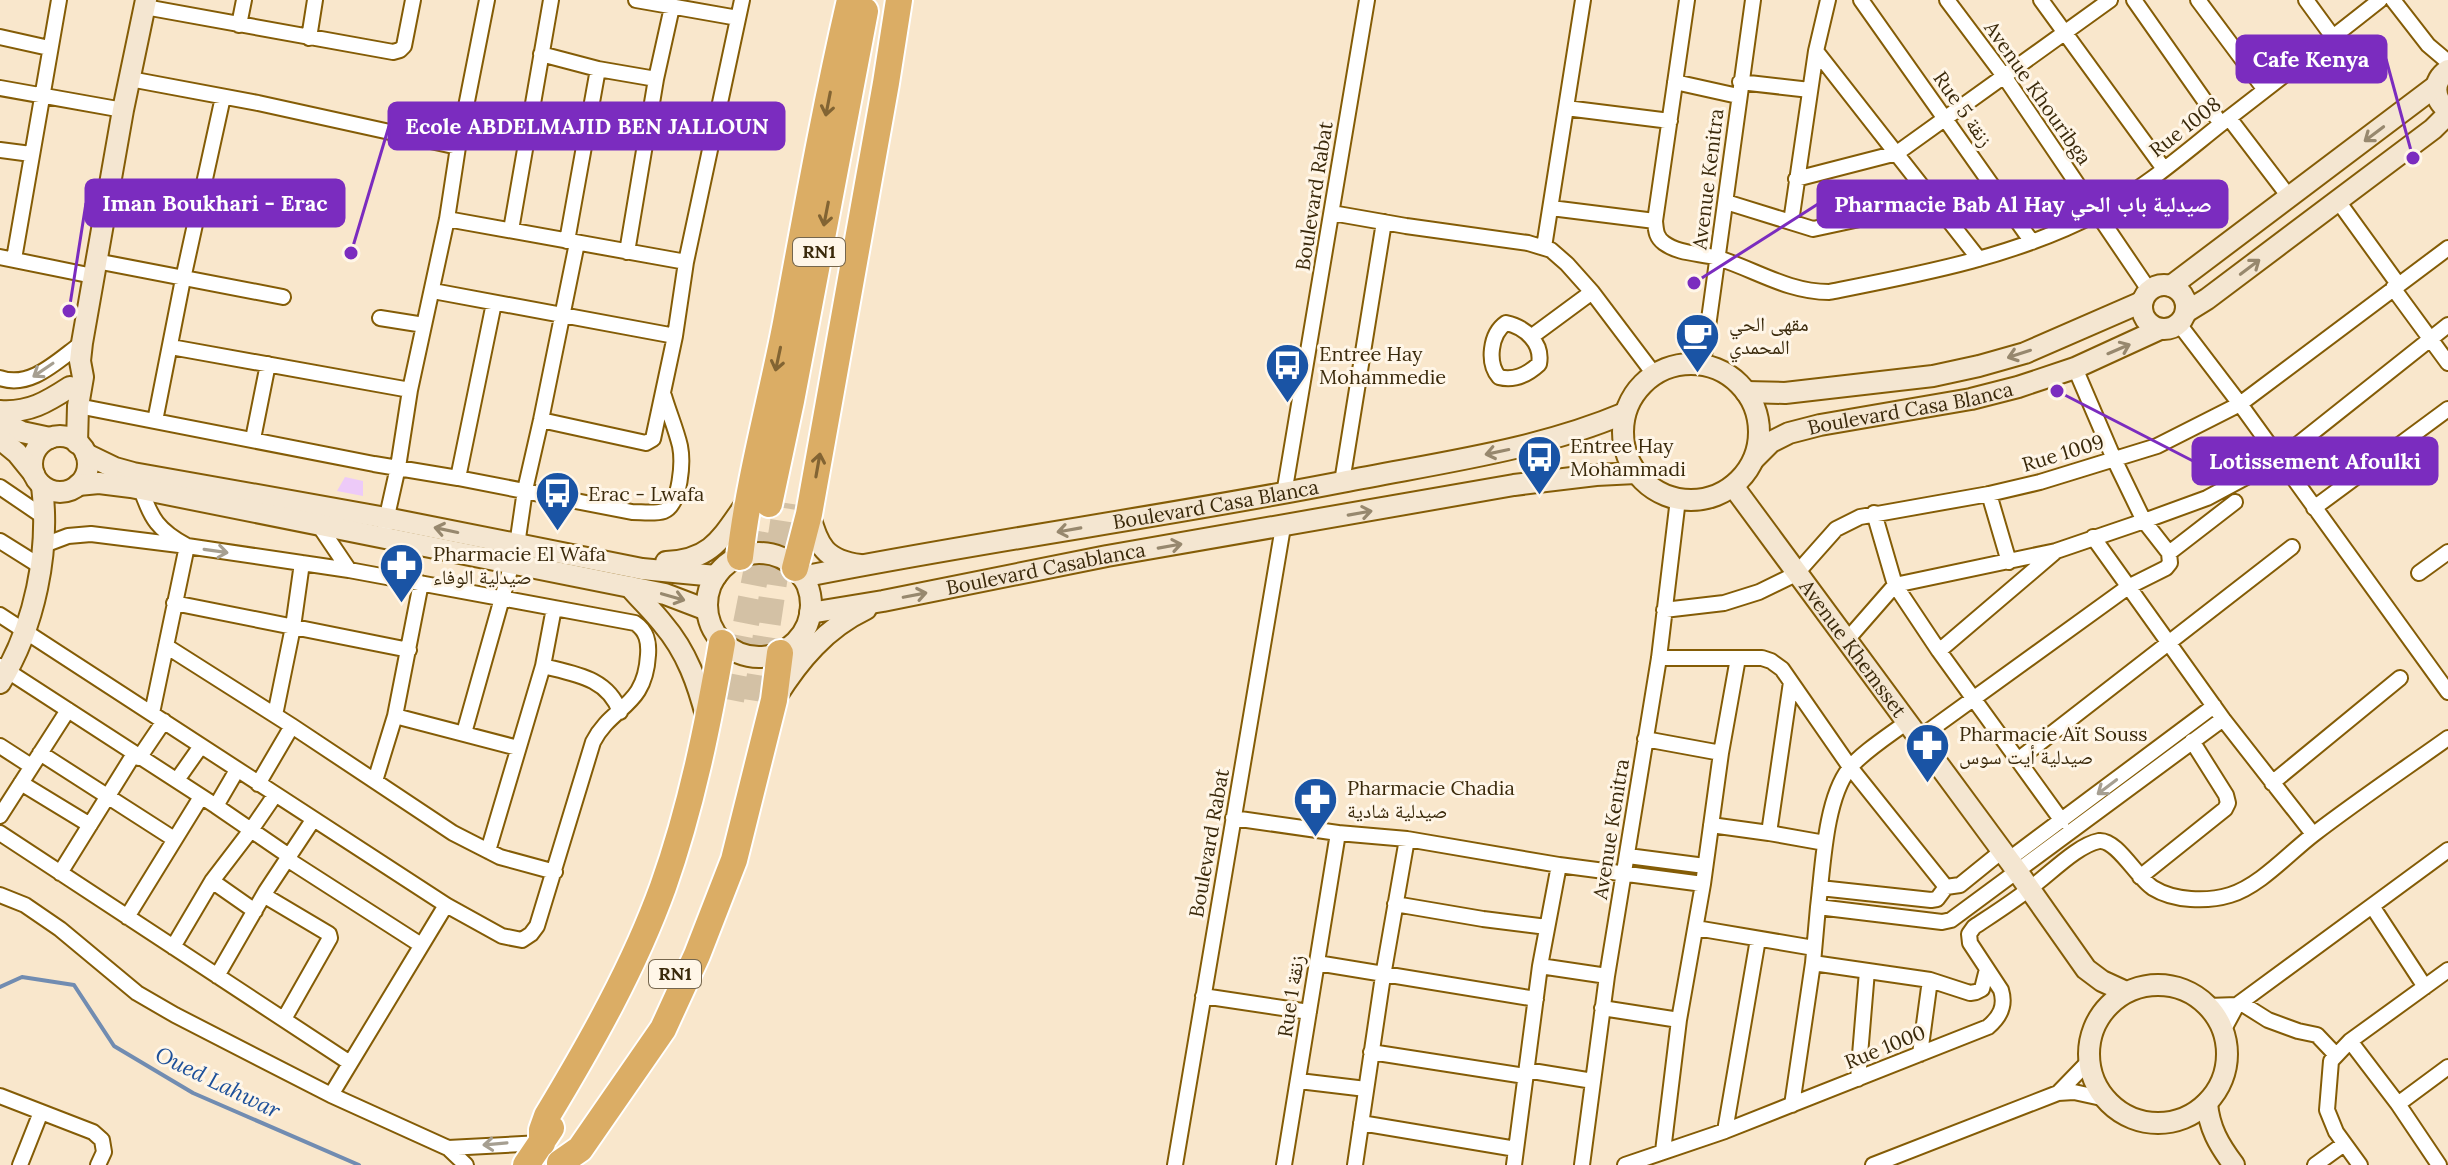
<svg xmlns="http://www.w3.org/2000/svg" width="2448" height="1165" font-family="Lora,'Noto Naskh Arabic',serif">
<rect width="100%" height="100%" fill="#f9e7cc"/>
<path fill="#edcaf8" d="M 345,477 L 363,481 L 363,496 L 337,491 Z"/>
<g fill="none" stroke-linecap="round" stroke-linejoin="round">
<path stroke="#718cb1" stroke-width="4" d="M 0,987 L 22,977 L 74,985 L 114,1046 L 193,1093 L 359,1165"/>
<path stroke="#d3c1a5" stroke-width="26" stroke-dasharray="26 13" stroke-linecap="butt" d="M 731,700 L 764,532
M 756,701 L 786,503"/>
<defs>
<path id="street" d="M 636,0 L 738,18
M 1687,0 L 1655,221 C 1656,231 1656,237 1664,243 C 1679,254 1700,253 1718,258 C 1756,270 1788,292 1829,292 C 1921,274 2014,257 2098,213 C 2142,190 2182,155 2221,124 C 2274,83 2327,42 2380,0
M 1861,0 L 2032,242
M 1947,0 L 2004,76 L 2149,290
M 2041,0 L 2164,169
M 2134,0 L 2221,124
M 2198,0 L 2265,90
M 2306,0 L 2333,37
M 2393,0 L 2428,45 L 2448,62
M 145,7 L 393,52 L 400,50 L 404,46 L 413,0
M 239,25 L 244,0
M 0,37 L 49,48
M 309,38 L 315,0
M 1816,51 L 1979,259
M 541,54 L 598,69 L 656,79
M 130,79 L 258,103 L 458,147
M 1675,82 L 1738,96
M 1740,82 L 1810,90
M 0,88 L 123,110
M 1566,108 L 1670,121
M 2229,118 L 2290,198
M 0,150 L 31,154
M 1796,179 L 1897,153 L 2110,0
M 2338,201 L 2398,284
M 1726,202 L 1813,229 L 1934,203
M 1551,208 L 1655,221
M 1332,213 L 1406,226 L 1528,243 L 1551,250 L 1567,264 L 1592,292 L 1654,374
M 447,219 L 686,262
M 1791,222 L 1816,51 L 1828,0
M 511,230 L 551,0
M 567,241 L 598,69
M 1544,247 L 1583,0
M 627,252 L 656,79 L 672,7
M 0,257 L 93,276
M 14,259 L 59,0
M 96,261 L 283,297
M 2393,288 L 2448,363
M 433,291 L 675,336
M 494,303 L 458,478 L 632,512 C 642,512 655,514 664,511 C 681,504 683,461 680,446 C 676,429 669,413 664,396
M 380,318 L 424,325
M 1506,323 C 1525,327 1543,343 1539,364 C 1527,375 1514,381 1499,377 C 1487,363 1490,334 1506,323 Z
M 2179,324 L 2240,404 L 2448,692
M 1531,337 L 1592,292
M 171,347 L 410,390
M 1703,363 L 1753,0
M 2075,368 L 2114,459 L 2144,521 L 2207,498 L 2278,460 L 2448,325
M 0,378 C 31,389 58,360 82,343
M 78,406 L 374,464 L 458,478
M 541,420 L 646,443 L 653,439 L 675,336 L 686,262 L 742,0
M 155,421 L 183,279 L 223,97
M 253,439 L 268,364
M 1342,482 L 1384,222
M 0,487 L 44,517
M 1284,494 L 1367,0
M 1989,494 L 2009,562
M 2314,508 L 2448,409
M 1874,513 L 1895,585 L 1939,651 L 2062,821
M 318,524 L 349,570
M 385,525 L 398,467 L 410,390 L 447,219 L 458,147 L 487,0
M 2093,537 L 2223,719 L 2313,834
M 0,541 L 40,566
M 44,545 L 68,536 L 91,534 L 187,546 L 152,713
M 517,545 L 525,490 L 541,420 L 577,243
M 2419,573 L 2448,552
M 174,603 L 409,650
M 1664,610 L 1724,603 L 1759,592 L 1796,574 L 1836,529 L 1860,517 L 1989,494 L 2040,482 L 2157,446 L 2240,404 L 2448,248
M 0,615 L 446,905 L 502,936 L 522,940 L 531,934 L 537,926 L 593,742 C 612,705 645,708 648,655 C 649,642 647,631 635,623 L 349,570 L 187,546 C 158,530 151,519 141,489
M 1846,641 L 1895,585 L 2056,551 L 2144,521 L 2169,553 L 2235,502
M 166,646 L 292,726 L 453,833 L 500,857 L 555,872
M 1939,651 L 2054,553
M 1659,658 L 1762,658 L 1771,661 L 1782,669 L 1850,767 L 1946,887 L 1960,885 L 2002,851
M 0,666 L 216,806 L 289,856
M 543,666 C 575,674 608,678 620,712
M 1791,682 L 1769,833 L 1825,843
M 275,715 L 293,627 L 302,563
M 395,716 L 518,748
M 464,733 L 512,563
M 1919,738 L 2128,587 L 2166,568 L 2170,563 L 2169,553
M 1645,739 L 1721,753
M 0,746 L 31,766
M 40,753 L 174,839
M 139,758 L 164,721
M 2019,759 L 2292,547
M 177,780 L 201,746
M 375,781 L 395,716 L 421,583
M 21,783 L 90,825
M 2272,783 L 2400,678
M 258,784 L 292,726
M 216,806 L 237,770
M 0,816 L 68,710
M 1233,818 L 1338,833 L 1407,839 L 1559,865 L 1703,884 L 1679,1020 L 1663,1151
M 1711,825 L 1769,833
M 0,833 L 350,1063
M 488,851 L 543,666 L 554,608
M 1628,856 L 1705,866
M 287,859 L 421,945
M 2008,860 L 2214,706
M 60,873 L 134,754
M 2140,877 L 2225,809 L 2228,803 L 2226,795 L 2192,741
M 212,881 L 255,911
M 1703,884 L 1721,753 L 1738,658
M 1820,888 L 1931,900 L 1937,899 L 1946,887
M 0,895 L 25,905 L 60,929 L 137,993 L 175,1015 L 331,1095 L 448,1148 L 466,1165
M 265,896 L 329,934 L 330,938 L 284,1019
M 1395,904 L 1483,919 L 1547,927
M 2372,906 L 2425,987
M 1818,907 C 1823,867 1825,800 1849,769 C 1860,754 1891,734 1907,722
M 127,917 L 201,797
M 1696,928 L 1814,948
M 173,947 L 212,881 L 251,830 L 275,795
M 1317,963 L 1536,999
M 1813,963 L 1930,980 L 1970,993 L 1976,992 L 1982,989 L 1987,969
M 1540,966 L 1607,976
M 217,976 L 266,891 L 313,820
M 1203,996 L 1309,1012
M 2241,1003 L 2268,1020 L 2298,1031 L 2317,1035 L 2335,1054
M 2208,1006 L 2237,1005
M 1602,1008 L 1679,1020
M 2223,1031 L 2237,1005 L 2448,850
M 2350,1041 L 2398,1104 L 2439,1165
M 1371,1052 L 1525,1076
M 1920,1054 L 1930,980
M 1526,1070 L 1593,1081
M 1858,1079 L 1867,971
M 1299,1081 L 1366,1089
M 2058,1093 L 2074,1092 L 2106,1099
M 331,1095 L 446,905
M 0,1096 L 93,1132 L 102,1140 L 104,1152 L 98,1165
M 2398,1104 L 2448,1067
M 1792,1105 L 1813,963 L 1818,907 L 1942,922 L 1951,920 L 2223,719
M 1361,1123 L 1516,1149
M 1725,1131 L 1758,939
M 448,1148 L 541,1143
M 20,1165 L 41,1112
M 1175,1165 L 1283,527
M 1284,1165 L 1338,833
M 1355,1165 L 1383,976 L 1407,839
M 1514,1165 L 1540,966 L 1559,865
M 1582,1165 L 1607,976 L 1659,658 L 1678,499
M 1625,1165 L 1725,1131 L 1988,1027 C 2000,1017 2006,1006 2001,990 L 1970,943 L 1969,934 L 1974,927 C 1992,915 2011,903 2029,889 C 2048,876 2077,845 2099,841 C 2117,839 2137,878 2153,888 C 2174,901 2207,902 2230,895 C 2260,886 2289,853 2314,834 C 2357,801 2403,770 2448,738
M 1873,1165 L 2058,1093 L 2089,1061
M 2315,1165 L 2344,1144
M 2360,1165 L 2336,1132 L 2327,1110 L 2331,1061 L 2350,1041 L 2448,970"/>
<g id="secondary">
<path d="M 2448,70 C 2432,81 2433,99 2448,110"/>
<circle cx="2164" cy="307" r="22"/>
<path d="M 2171,286 L 2436,86"/>
<path d="M 2186,312 L 2207,299 L 2433,129 L 2448,114"/>
<circle cx="1691" cy="432" r="68"/>
<path d="M 1746,392 L 1785,393 L 1933,376 L 1979,366 L 2025,353 L 2142,302"/>
<path d="M 0,411 C 29,413 47,402 70,387"/>
<path d="M 0,421 L 22,432 L 50,438"/>
<circle cx="60" cy="464" r="28"/>
<path d="M 0,439 L 17,453 L 34,474"/>
<path d="M 77,443 L 78,406 L 83,377 L 80,361 L 82,343 L 123,110 L 146,0"/>
<path d="M 86,454 L 115,468 L 133,473 L 386,518 L 642,569 L 716,576"/>
<path id="s1" d="M 1754,459 L 1771,442 L 1789,433 L 1820,425 L 1971,399 L 2018,387 L 2075,368 L 2160,329"/>
<path d="M 78,485 L 99,483 L 131,487 L 665,594 L 707,610"/>
<path id="s2" d="M 1733,486 L 2017,871 L 2086,969 L 2102,981 L 2126,992"/>
<path d="M 809,514 C 819,545 823,560 860,565"/>
<circle cx="759" cy="605" r="52"/>
<path d="M 666,562 C 711,560 721,539 745,505"/>
<path id="s3" d="M 802,577 C 982,541 1163,517 1342,482 C 1437,463 1535,451 1625,413"/>
<path d="M 630,587 C 640,599 653,611 663,624 C 687,652 698,684 707,719"/>
<path id="s4" d="M 810,613 L 883,601 L 1107,556 L 1514,485 L 1596,475 L 1636,473"/>
<path d="M 0,683 C 35,626 50,552 42,486"/>
<path d="M 776,697 C 799,660 826,628 866,609"/>
<circle cx="2158" cy="1054" r="69"/>
<path d="M 2207,1103 C 2209,1128 2219,1145 2234,1165"/>
</g>
<path id="highway" d="M 769,504 L 791,401 L 865,11
M 740,557 C 749,478 771,401 786,323 C 806,215 825,107 850,0
M 795,568 L 809,514 L 886,83 L 899,0
M 542,1143 L 542,1130 L 547,1116 C 591,1043 634,967 663,887 C 691,808 708,725 722,643
M 560,1163 L 580,1149 L 663,1029 L 697,955 L 734,860 L 774,700 L 780,653
M 526,1165 L 551,1128"/>
</defs>
<use href="#street" stroke="#845c06" stroke-width="18"/>
<use href="#secondary" stroke="#845c06" stroke-width="24"/>
<use href="#highway" stroke="#fff" stroke-width="30"/>
<use href="#street" stroke="#fff" stroke-width="14"/>
<use href="#secondary" stroke="#f4e6d1" stroke-width="20"/>
<use href="#highway" stroke="#dbad65" stroke-width="26"/>
</g>
<defs><path id="oneway-shaft" d="M-6 0H5M1.5-3L5.5 0L1.5 3" fill="none" stroke-width="1.6" stroke-linecap="round" stroke-linejoin="round" transform="scale(2)"/></defs>
<g stroke="#826433">
<use href="#oneway-shaft" transform="translate(828 104) rotate(101)"/>
<use href="#oneway-shaft" transform="translate(826 214) rotate(101)"/>
<use href="#oneway-shaft" transform="translate(778 359) rotate(102)"/>
<use href="#oneway-shaft" transform="translate(818 465) rotate(-80)"/>
</g>
<g stroke="#97886e">
<use href="#oneway-shaft" transform="translate(2374 134) rotate(143)"/>
<use href="#oneway-shaft" transform="translate(2250 267) rotate(-37)"/>
<use href="#oneway-shaft" transform="translate(2119 349) rotate(-23)"/>
<use href="#oneway-shaft" transform="translate(2019 354) rotate(162)"/>
<use href="#oneway-shaft" transform="translate(1497 452) rotate(168)"/>
<use href="#oneway-shaft" transform="translate(1360 513) rotate(-10)"/>
<use href="#oneway-shaft" transform="translate(446 530) rotate(-168)"/>
<use href="#oneway-shaft" transform="translate(1069 530) rotate(170)"/>
<use href="#oneway-shaft" transform="translate(1170 546) rotate(-10)"/>
<use href="#oneway-shaft" transform="translate(915 595) rotate(-11)"/>
<use href="#oneway-shaft" transform="translate(673 597) rotate(16)"/>
</g>
<g stroke="#a69f91">
<use href="#oneway-shaft" transform="translate(43 370) rotate(146)"/>
<use href="#oneway-shaft" transform="translate(216 551) rotate(8)"/>
<use href="#oneway-shaft" transform="translate(2107 787) rotate(143)"/>
<use href="#oneway-shaft" transform="translate(495 1144) rotate(175)"/>
</g>
<defs>
<symbol id="cafe-pin" viewBox="-11 -11 22 30"><path d="M0 17L-7.5 6A9.5 9.5 0 1 1 7.5 6Z" fill="#1a54a5" stroke="#fff6e8"/><path d="M-5.5-4.5H6V0H3Q3 3.5 0 3.5H-2.5Q-5.5 3.5-5.5 0ZM3-3.2v2h1.7v-2ZM-6 4.5H4V6H-6Z" fill="#fff"/></symbol>
<symbol id="bus-pin" viewBox="-11 -11 22 30"><path d="M0 17L-7.5 6A9.5 9.5 0 1 1 7.5 6Z" fill="#1a54a5" stroke="#fff6e8"/><path d="M-5-6H5V4H4V6H2V4H-2V6H-4V4H-5ZM-3.5-4V0h7V-4ZM-3.5 1.2v1.5H-2V1.2ZM2 1.2v1.5H3.5V1.2Z" fill="#fff"/></symbol>
<symbol id="pharmacy-pin" viewBox="-11 -11 22 30"><path d="M0 17L-7.5 6A9.5 9.5 0 1 1 7.5 6Z" fill="#1a54a5" stroke="#fff6e8"/><path d="M-2-6h4v4h4v4h-4v4h-4v-4h-4v-4h4Z" fill="#fff"/></symbol>
</defs>
<g fill-rule="evenodd">
<use href="#cafe-pin" x="1672" y="310" width="51" height="69"/>
<use href="#bus-pin" x="1262" y="340" width="51" height="69"/>
<use href="#bus-pin" x="1514" y="432" width="51" height="69"/>
<use href="#bus-pin" x="532" y="468" width="51" height="69"/>
<use href="#pharmacy-pin" x="376" y="540" width="51" height="69"/>
<use href="#pharmacy-pin" x="1902" y="720" width="51" height="69"/>
<use href="#pharmacy-pin" x="1290" y="774" width="51" height="69"/>
</g>
<g text-anchor="middle" stroke-width="6" stroke-linejoin="round" paint-order="stroke">
<g fill="#fff6e8" stroke="#75664d" stroke-width="2">
<rect x="793" y="238" width="52" height="28" rx="6"/>
<rect x="649" y="960" width="52" height="28" rx="6"/>
</g>
<g font-size="18" font-weight="bold" fill="#3a290a">
<text x="819" y="258">RN1</text>
<text x="675" y="980">RN1</text>
</g>
<g font-size="20" fill="#3a290a" stroke="#fff6e8">
<text transform="translate(2038 93) rotate(55)" y="7">Avenue Khouribga</text>
<text transform="translate(1963 109) rotate(55)" y="7">Rue 5 زنقة</text>
<text transform="translate(2185 127) rotate(-38)" y="7">Rue 1008</text>
<text transform="translate(1708 179) rotate(-83)" y="7">Avenue Kenitra</text>
<text transform="translate(1314 196) rotate(-81)" y="7">Boulevard Rabat</text>
<text dy="7" stroke="none"><textPath href="#s1" startOffset="168">Boulevard Casa Blanca</textPath></text>
<text transform="translate(2063 453) rotate(-17)" y="7">Rue 1009</text>
<text dy="7" stroke="none"><textPath href="#s3" startOffset="420">Boulevard Casa Blanca</textPath></text>
<text dy="7" stroke="none"><textPath href="#s4" startOffset="240">Boulevard Casablanca</textPath></text>
<text dy="7" stroke="none"><textPath href="#s2" startOffset="202">Avenue Khemsset</textPath></text>
<text transform="translate(1611 829) rotate(-81)" y="7">Avenue Kenitra</text>
<text transform="translate(1209 843) rotate(-80)" y="7">Boulevard Rabat</text>
<text transform="translate(1291 996) rotate(-81)" y="7">Rue 1 زنقة</text>
<text transform="translate(1885 1047) rotate(-22)" y="7">Rue 1000</text>
</g>
<g font-size="20" fill="#3a290a" stroke="#fff6e8" text-anchor="start">
<text x="1729" y="331">مقهى الحي<tspan x="1729" dy="23">المحمدي</tspan></text>
<text x="1319" y="361">Entree Hay<tspan x="1319" dy="23">Mohammedie</tspan></text>
<text x="1570" y="453">Entree Hay<tspan x="1570" dy="23">Mohammadi</tspan></text>
<text x="588" y="501">Erac - Lwafa</text>
<text x="433" y="561">Pharmacie El Wafa<tspan x="433" dy="23">صيدلية الوفاء</tspan></text>
<text x="1959" y="741">Pharmacie Aït Souss<tspan x="1959" dy="23">صيدلية أيت سوس</tspan></text>
<text x="1347" y="795">Pharmacie Chadia<tspan x="1347" dy="23">صيدلية شادية</tspan></text>
</g>
<g font-size="22" font-style="italic" fill="#1c4f99" stroke="#fff6e8">
<text transform="translate(218 1082) rotate(26)" y="8">Oued Lahwar</text>
</g>
</g>
<path fill="none" stroke="#7b2cbf" stroke-width="3" d="M2413 158L2386 59M351 253L389 126M69 311L86 203M1694 283L1818 204M2057 391L2193 461"/>
<g fill="#7b2cbf" stroke="#fff6e8" stroke-width="3">
<circle cx="2413" cy="158" r="8"/>
<circle cx="351" cy="253" r="8"/>
<circle cx="69" cy="311" r="8"/>
<circle cx="1694" cy="283" r="8"/>
<circle cx="2057" cy="391" r="8"/>
</g>
<g fill="#7b2cbf" stroke="#7b2cbf" stroke-width="3">
<rect x="2237" y="36" width="149" height="46" rx="8"/>
<rect x="389" y="103" width="395" height="46" rx="8"/>
<rect x="86" y="180" width="258" height="46" rx="8"/>
<rect x="1818" y="181" width="409" height="46" rx="8"/>
<rect x="2193" y="438" width="244" height="46" rx="8"/>
</g>
<g font-size="22" text-anchor="middle" font-weight="bold" fill="#fff">
<text x="2311" y="67">Cafe Kenya</text>
<text x="587" y="134">Ecole ABDELMAJID BEN JALLOUN</text>
<text x="215" y="211">Iman Boukhari - Erac</text>
<text x="2023" y="212">Pharmacie Bab Al Hay صيدلية باب الحي</text>
<text x="2315" y="469">Lotissement Afoulki</text>
</g>
</svg>
